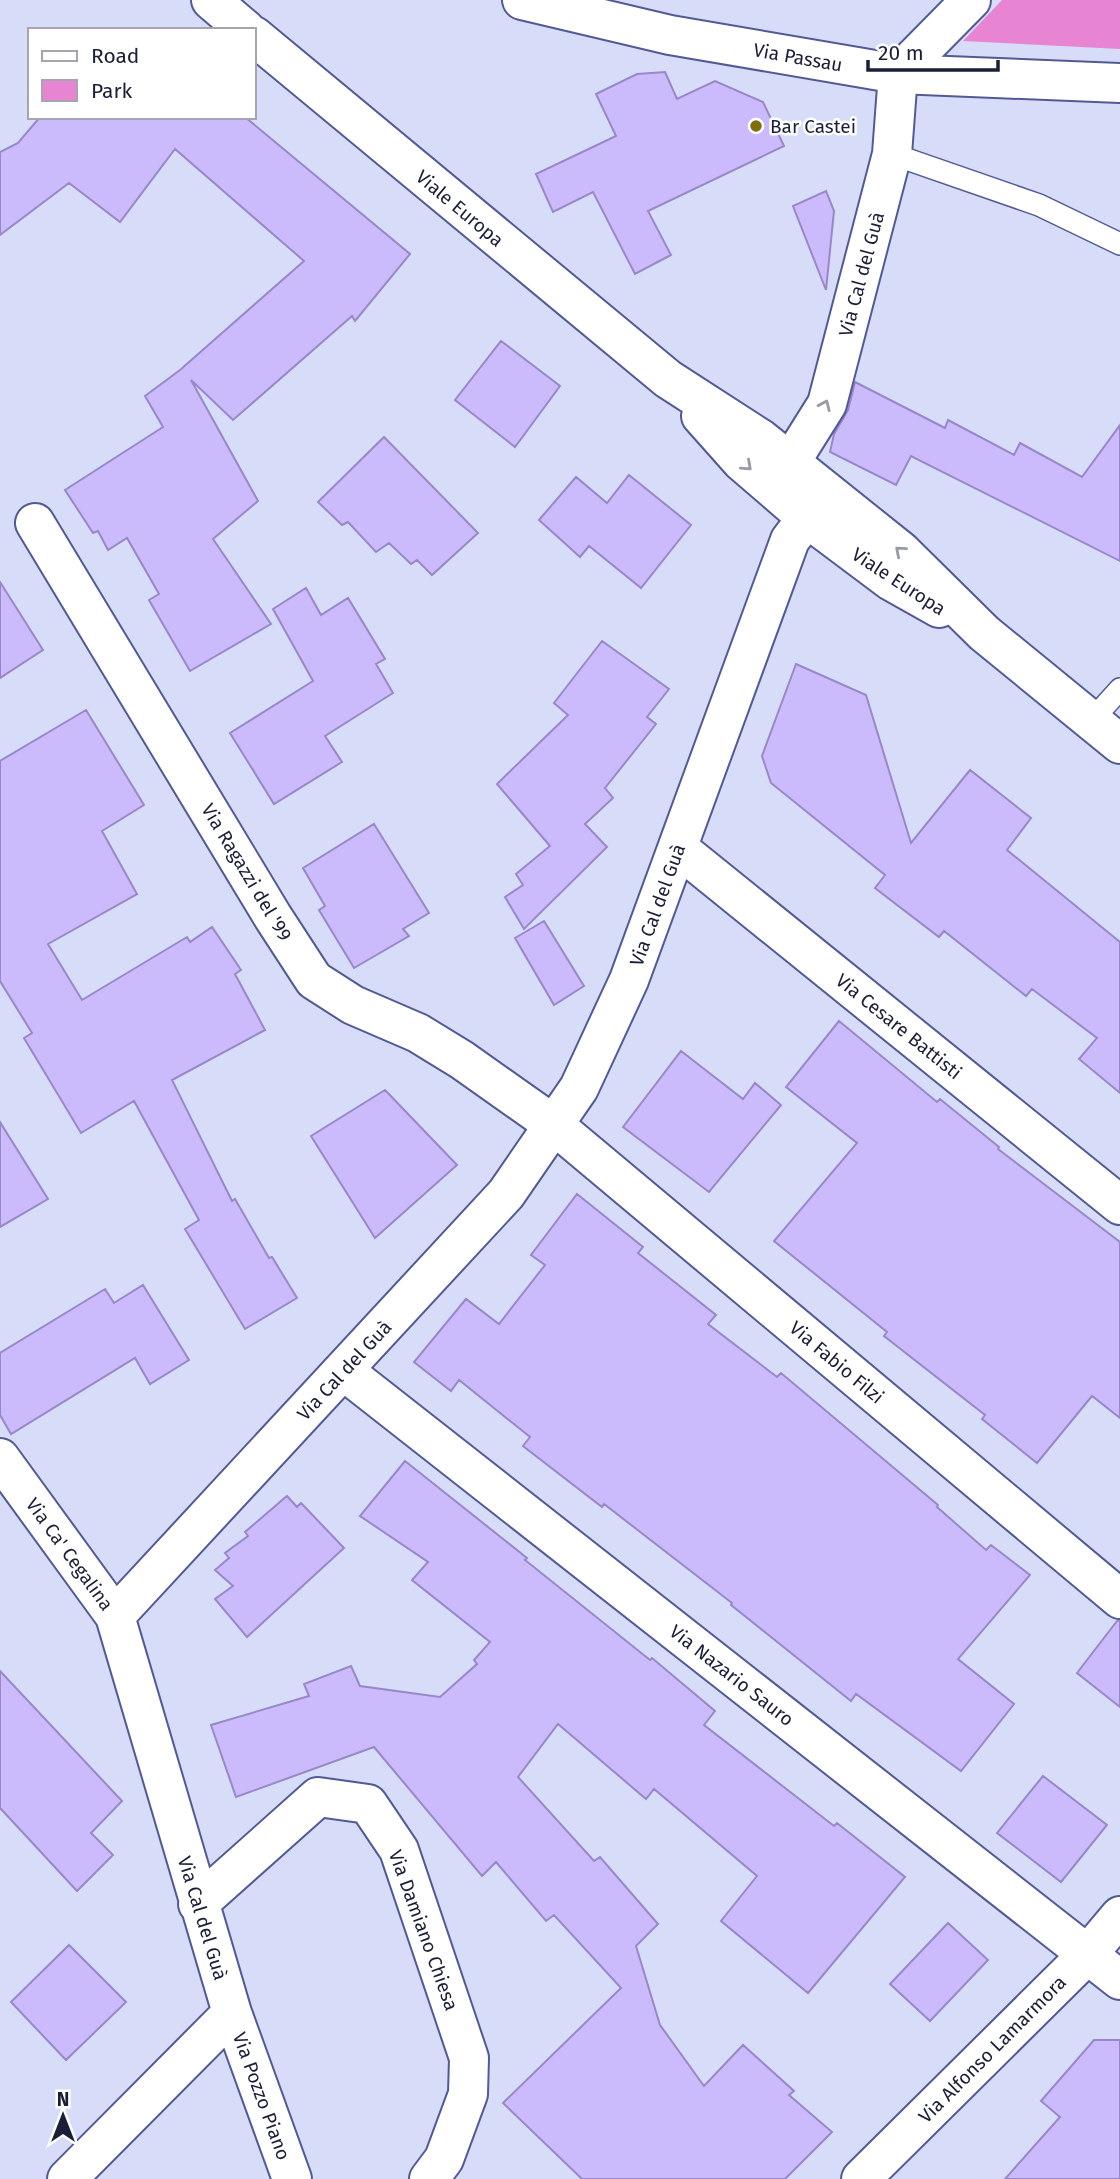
<svg xmlns="http://www.w3.org/2000/svg" width="1120" height="2179" font-family="'Fira Sans',sans-serif">
<rect width="100%" height="100%" fill="#d7ddf8"/>
<path fill="#e785d2" d="M 1002,0 L 1120,0 L 1120,49 L 963,41 Z"/>
<path fill="#cbbbfd" stroke="#9988c7" stroke-width="2" d="M 665,72 L 677,99 L 715,81 L 763,102 L 784,146 L 648,211 L 671,255 L 635,274 L 593,192 L 553,212 L 536,174 L 616,136 L 596,94 L 637,74 Z
M 40,117 L 245,117 L 410,254 L 355,321 L 352,316 L 233,420 L 191,380 L 258,501 L 213,539 L 271,624 L 190,671 L 149,600 L 159,594 L 127,538 L 108,550 L 98,531 L 93,533 L 65,490 L 163,427 L 145,396 L 180,370 L 304,261 L 175,149 L 120,222 L 69,183 L 0,235 L 0,152 L 18,143 Z
M 826,191 L 834,211 L 826,290 L 793,206 Z
M 501,341 L 560,386 L 515,447 L 455,400 Z
M 855,382 L 945,428 L 948,420 L 1014,455 L 1020,443 L 1082,477 L 1120,425 L 1120,561 L 911,456 L 896,485 L 830,452 L 834,434 L 848,410 Z
M 384,437 L 478,533 L 432,575 L 417,560 L 411,564 L 389,543 L 376,552 L 348,522 L 342,525 L 318,502 Z
M 629,475 L 691,525 L 641,588 L 589,546 L 580,557 L 539,520 L 576,477 L 607,503 Z
M 0,582 L 43,650 L 0,678 Z
M 306,588 L 321,615 L 348,598 L 385,659 L 376,664 L 393,693 L 325,736 L 342,762 L 274,804 L 230,733 L 313,681 L 273,609 Z
M 602,641 L 669,689 L 647,717 L 656,724 L 605,788 L 613,798 L 585,824 L 607,847 L 524,929 L 505,897 L 523,885 L 516,874 L 550,846 L 497,784 L 568,715 L 554,703 Z
M 796,664 L 866,695 L 911,843 L 970,770 L 1031,818 L 1007,850 L 1120,942 L 1120,1093 L 1079,1059 L 1097,1038 L 1032,989 L 1026,996 L 944,931 L 939,937 L 875,888 L 885,875 L 771,783 L 762,756 Z
M 86,710 L 144,805 L 102,831 L 137,894 L 48,944 L 82,1000 L 187,937 L 190,942 L 212,927 L 241,970 L 235,974 L 265,1030 L 172,1080 L 232,1201 L 235,1199 L 269,1258 L 272,1257 L 297,1298 L 245,1329 L 185,1229 L 199,1220 L 134,1101 L 81,1133 L 24,1038 L 32,1033 L 0,981 L 0,761 Z
M 374,824 L 429,913 L 403,929 L 409,936 L 354,968 L 319,910 L 325,906 L 303,868 Z
M 544,921 L 584,986 L 554,1005 L 515,938 Z
M 839,1021 L 937,1102 L 940,1099 L 999,1147 L 998,1149 L 1120,1242 L 1120,1418 L 1092,1396 L 1037,1463 L 982,1419 L 985,1415 L 884,1336 L 887,1332 L 774,1241 L 857,1143 L 786,1087 Z
M 681,1051 L 743,1099 L 755,1083 L 781,1105 L 709,1192 L 623,1127 Z
M 385,1090 L 457,1165 L 375,1238 L 311,1136 Z
M 0,1122 L 48,1199 L 0,1227 Z
M 577,1194 L 643,1247 L 638,1253 L 716,1315 L 708,1324 L 777,1377 L 781,1373 L 938,1505 L 937,1507 L 986,1550 L 991,1545 L 1030,1575 L 958,1659 L 1014,1704 L 961,1771 L 856,1694 L 851,1701 L 731,1605 L 732,1603 L 604,1504 L 602,1507 L 523,1446 L 530,1437 L 459,1380 L 451,1391 L 414,1362 L 466,1299 L 499,1324 L 545,1265 L 531,1255 Z
M 143,1285 L 189,1360 L 150,1384 L 135,1358 L 11,1434 L 0,1415 L 0,1353 L 105,1289 L 114,1303 Z
M 405,1461 L 527,1558 L 525,1560 L 650,1660 L 652,1658 L 715,1711 L 704,1725 L 834,1826 L 837,1823 L 905,1877 L 808,1993 L 721,1921 L 757,1876 L 654,1789 L 646,1799 L 558,1724 L 518,1777 L 594,1861 L 600,1857 L 658,1924 L 636,1946 L 660,2025 L 704,2086 L 743,2045 L 794,2091 L 789,2095 L 832,2132 L 785,2179 L 582,2179 L 503,2103 L 621,1988 L 554,1915 L 546,1921 L 496,1862 L 482,1876 L 374,1747 L 236,1797 L 211,1725 L 309,1696 L 304,1684 L 351,1666 L 360,1686 L 440,1697 L 477,1664 L 474,1660 L 490,1642 L 412,1580 L 428,1562 L 360,1516 Z
M 287,1496 L 297,1507 L 301,1503 L 344,1548 L 247,1637 L 215,1599 L 233,1586 L 215,1570 L 229,1558 L 225,1553 L 248,1536 L 245,1532 Z
M 1120,1620 L 1120,1707 L 1077,1673 L 1117,1621 Z
M 0,1671 L 122,1801 L 91,1833 L 113,1855 L 77,1891 L 0,1808 Z
M 1043,1776 L 1107,1825 L 1061,1882 L 997,1833 Z
M 948,1923 L 988,1960 L 930,2021 L 890,1984 Z
M 69,1945 L 126,2002 L 66,2060 L 11,2002 Z
M 1094,2040 L 1120,2040 L 1120,2179 L 1005,2179 L 1060,2117 L 1041,2101 Z"/>
<g fill="none" stroke-linecap="round" stroke-linejoin="round">
<defs>
<path id="lane" d="M 892,154 L 1039,205 L 1120,244
M 1091,721 L 1120,689"/>
<path id="street" d="M 790,463 L 827,404 L 892,154 L 898,74 L 971,0
M 35,523 L 273,917 L 314,980 L 353,1005 L 418,1033 L 462,1060 L 554,1125 L 1120,1599
M 678,848 L 1120,1205
M 344,1371 L 1120,1980
M 0,1458 L 115,1616
M 198,1904 L 318,1797 L 368,1804 L 399,1850 L 469,2058 L 468,2094 L 444,2159 L 429,2179
M 67,2179 L 232,2013
M 292,2179 L 232,2013 L 115,1616 L 506,1194 L 579,1088 L 629,980 L 790,540 L 807,518
M 861,2179 L 1088,1954 L 1120,1916"/>
<path id="secondary" d="M 211,0 L 246,30
M 522,0 L 670,35 L 898,74 L 1120,83
M 254,36 L 668,379 L 761,439 L 901,551 L 984,633 L 1120,744
M 701,416 L 741,461 L 807,518 L 891,581 L 939,608"/>
</defs>
<use href="#lane" stroke="#515a94" stroke-width="24"/>
<use href="#street" stroke="#515a94" stroke-width="42"/>
<use href="#secondary" stroke="#515a94" stroke-width="42"/>
<use href="#lane" stroke="#fff" stroke-width="21"/>
<use href="#street" stroke="#fff" stroke-width="38"/>
<use href="#secondary" stroke="#fff" stroke-width="38"/>
</g>
<defs><path id="oneway-chevron" d="M-2-3.5L2.5 0L-2 3.5" fill="none" stroke-width="1.6" stroke-linecap="round" stroke-linejoin="round" transform="scale(1.75)"/></defs>
<g stroke="#989aa5">
<use href="#oneway-chevron" transform="translate(825 405) rotate(-66)"/>
<use href="#oneway-chevron" transform="translate(747 466) rotate(42)"/>
<use href="#oneway-chevron" transform="translate(900 551) rotate(-139)"/>
</g>
<circle fill="#816d09" stroke="#fff" stroke-width="2.5" cx="756" cy="126" r="7"/>
<g text-anchor="middle" stroke-width="5" stroke-linejoin="round" paint-order="stroke">
<g font-size="19" fill="#1b1e37" stroke="#fff">
<text transform="translate(798 57) rotate(10)" y="7">Via Passau</text>
<text transform="translate(460 208) rotate(40)" y="7">Viale Europa</text>
<text transform="translate(861 274) rotate(-75)" y="7">Via Cal del Guà</text>
<text transform="translate(899 581) rotate(33)" y="7">Viale Europa</text>
<text transform="translate(247 872) rotate(59)" y="7">Via Ragazzi del '99</text>
<text transform="translate(657 905) rotate(-70)" y="7">Via Cal del Guà</text>
<text transform="translate(899 1026) rotate(39)" y="7">Via Cesare Battisti</text>
<text transform="translate(837 1362) rotate(40)" y="7">Via Fabio Filzi</text>
<text transform="translate(344 1370) rotate(-47)" y="7">Via Cal del Guà</text>
<text transform="translate(70 1554) rotate(54)" y="7">Via Ca' Cegalina</text>
<text transform="translate(732 1675) rotate(38)" y="7">Via Nazario Sauro</text>
<text transform="translate(203 1918) rotate(73)" y="7">Via Cal del Guà</text>
<text transform="translate(424 1930) rotate(70)" y="7">Via Damiano Chiesa</text>
<text transform="translate(992 2049) rotate(-45)" y="7">Via Alfonso Lamarmora</text>
<text transform="translate(262 2096) rotate(70)" y="7">Via Pozzo Piano</text>
</g>
<g font-size="19" fill="#1b1e37" stroke="#fff" text-anchor="start">
<text x="770" y="133">Bar Castei</text>
</g>
</g>
<rect x="28" y="28" width="228" height="91" fill="#ffffff" stroke="#a4a5af" stroke-width="2"/>
<rect x="42" y="51" width="35" height="10" fill="#ffffff" stroke="#a4a5af" stroke-width="2"/>
<text x="91" y="63" font-size="21" fill="#1b1e37">Road</text>
<rect x="42" y="80" width="35" height="21" fill="#e785d2" stroke="#a4a5af" stroke-width="2"/>
<text x="91" y="98" font-size="21" fill="#1b1e37">Park</text>
<g transform="translate(63 2116)" stroke="#ffffff" stroke-width="5" paint-order="stroke">
<path d="M0-5L12 26L0 18L-12 26Z" fill="#1b1e37"/>
<text y="-10" font-size="19" font-weight="bold" text-anchor="middle" fill="#1b1e37">N</text>
</g>
<path d="M868 60v10h130v-10" fill="none" stroke="#1b1e37" stroke-width="3.5"/>
<text x="878" y="60" font-size="21" fill="#1b1e37" stroke="#ffffff" stroke-width="5" paint-order="stroke">20 m</text>
</svg>
